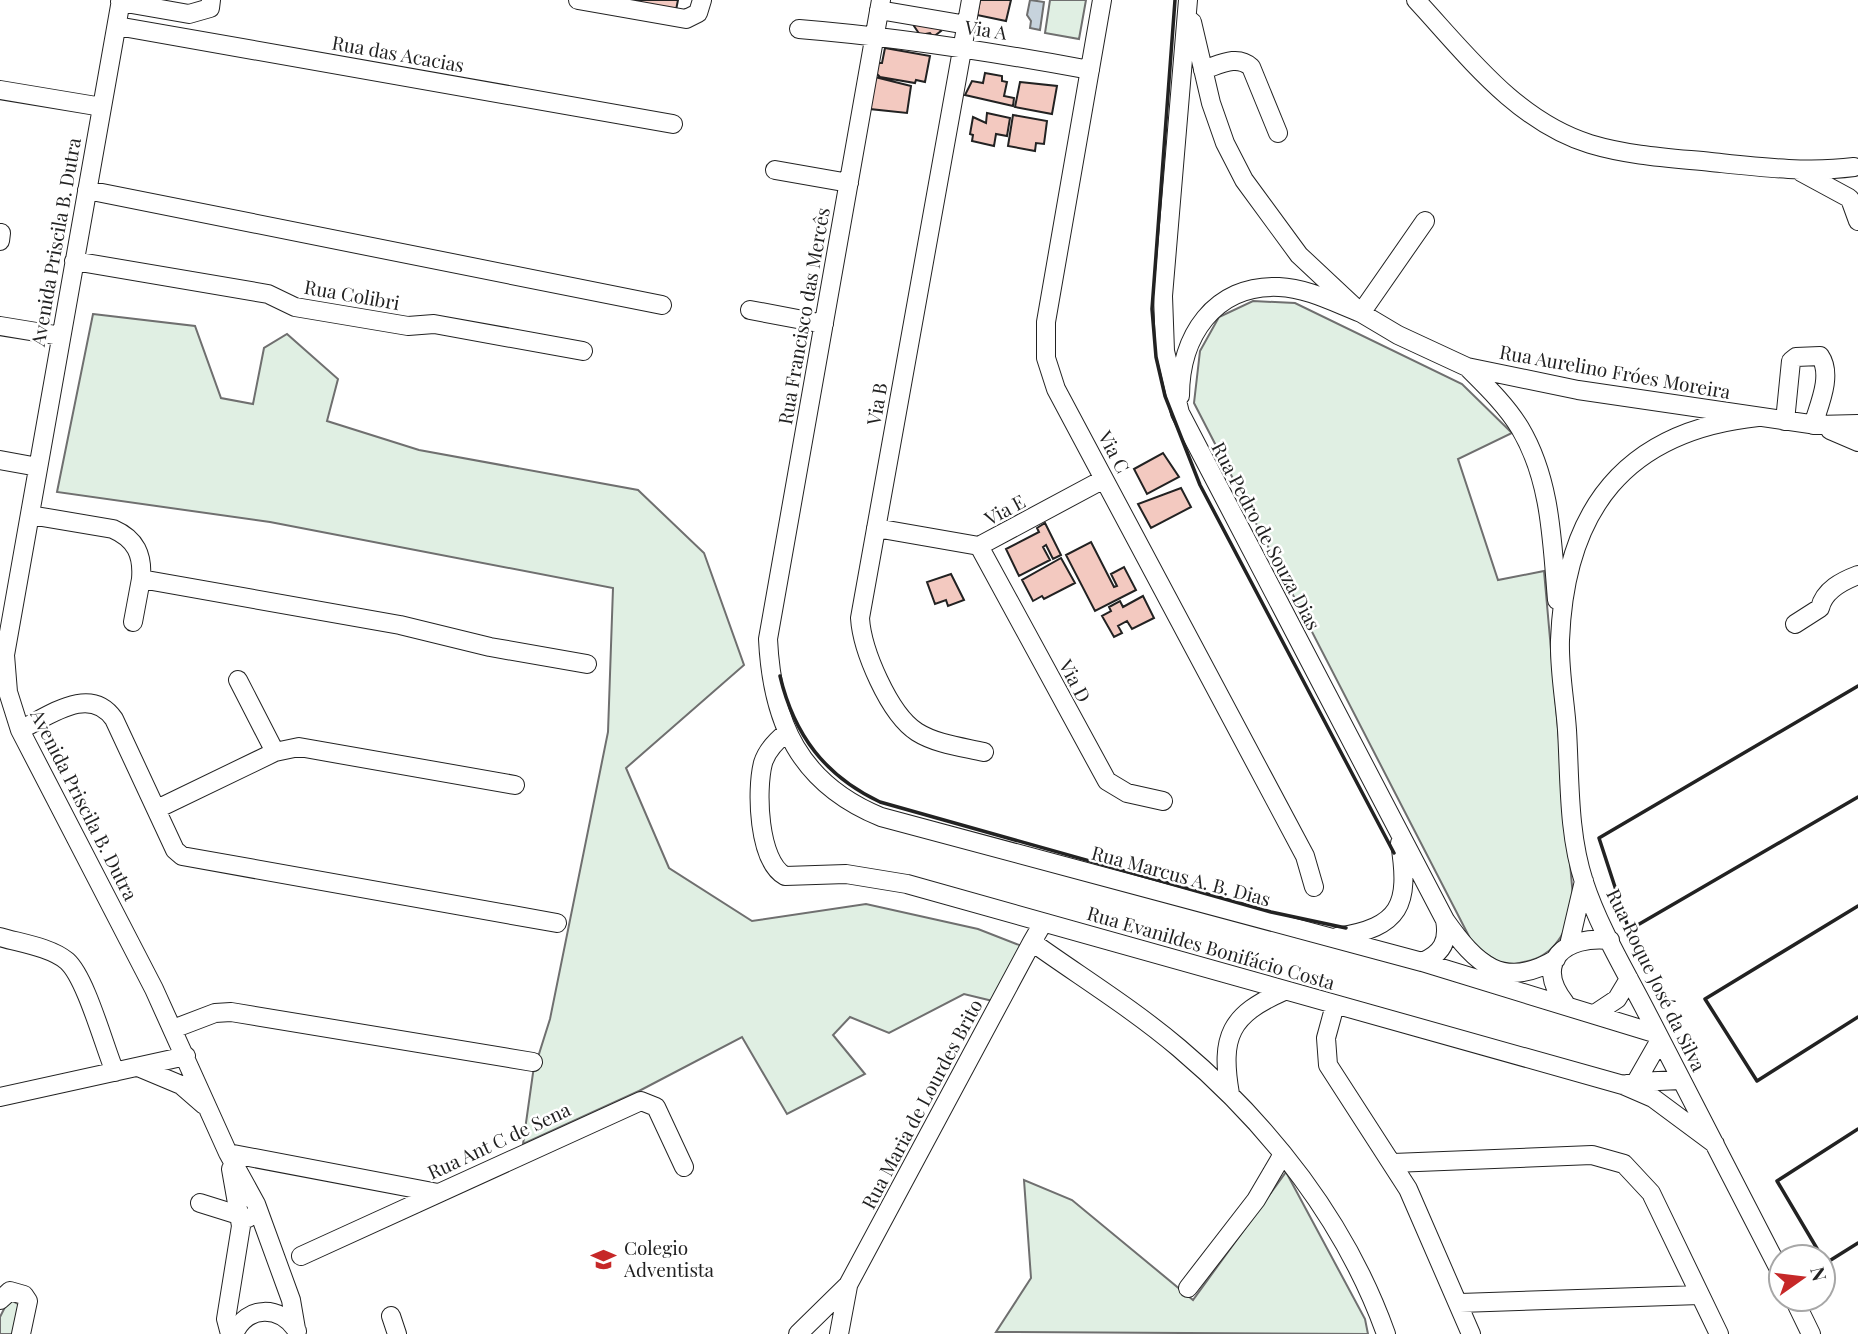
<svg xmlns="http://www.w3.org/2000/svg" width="1858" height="1334" font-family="'Playfair Display',serif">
<rect width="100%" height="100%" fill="#fff"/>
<path fill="#e0efe3" stroke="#6f6f6f" stroke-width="2" d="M 1050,0 L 1086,0 L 1079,39 L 1045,33 Z
M 1253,301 L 1295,303 L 1462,384 L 1512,433 L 1458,459 L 1498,580 L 1544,571 L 1573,897 C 1572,917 1562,944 1543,955 C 1534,962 1516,963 1505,966 L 1474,946 L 1194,403 L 1200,351 L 1219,317 Z
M 93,314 L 195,326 L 221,398 L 253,404 L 264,348 L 287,334 L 338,379 L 327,421 L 419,450 L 638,490 L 704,553 L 744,665 L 626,768 L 669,868 L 752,921 L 866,904 L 978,929 L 1032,950 L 997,1002 L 964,994 L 889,1033 L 850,1017 L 833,1035 L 865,1074 L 787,1114 L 742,1037 L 639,1091 L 523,1144 L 533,1073 L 550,1019 L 608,732 L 613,588 L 270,522 L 57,492 Z
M 1286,1172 L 1365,1319 L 1368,1334 L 996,1332 L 1031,1278 L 1024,1180 L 1072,1200 L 1193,1300 Z
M 9,1299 L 22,1306 L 17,1334 L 0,1334 L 0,1317 Z"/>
<path fill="#c7d3dd" stroke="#6f6f6f" stroke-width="2" d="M 1030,0 L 1044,2 L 1040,30 L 1030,28 L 1031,21 L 1027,15 Z"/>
<path fill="#f3c9c0" stroke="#222" stroke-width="2" d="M 618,0 L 678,0 L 676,10 Z
M 980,0 L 1011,0 L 1006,21 L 977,15 Z
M 922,20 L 935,21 L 941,31 L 933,37 L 930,33 L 920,35 L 914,26 Z
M 885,48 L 930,56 L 925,82 L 916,80 L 915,83 L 880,77 L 876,73 L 878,63 L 882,63 Z
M 985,73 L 1002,76 L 1002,81 L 1007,82 L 1004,96 L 1014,98 L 1013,106 L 965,95 L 972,81 L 983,83 Z
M 875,77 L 911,86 L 907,113 L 870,109 Z
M 1020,82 L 1057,86 L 1052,114 L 1015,107 Z
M 987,113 L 1010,118 L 1007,136 L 996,134 L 994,146 L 972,141 L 973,135 L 970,134 L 973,117 L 986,123 Z
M 1013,115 L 1047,121 L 1044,144 L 1036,143 L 1035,151 L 1008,146 Z
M 1163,453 L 1179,477 L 1147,494 L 1134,469 Z
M 1181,488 L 1191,507 L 1151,528 L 1138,504 Z
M 1045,523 L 1061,555 L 1053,559 L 1046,545 L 1043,547 L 1050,560 L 1019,576 L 1006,549 L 1039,532 L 1037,528 Z
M 1091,542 L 1114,587 L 1117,586 L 1111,574 L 1124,567 L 1136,590 L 1095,611 L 1066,555 Z
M 1061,558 L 1075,583 L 1044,599 L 1042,596 L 1033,601 L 1022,580 Z
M 951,574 L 964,600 L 948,606 L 946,600 L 935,604 L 927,582 Z
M 1143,596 L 1154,618 L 1132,629 L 1127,621 L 1118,626 L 1122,633 L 1114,637 L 1102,616 L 1111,611 L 1109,607 L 1120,601 L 1123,607 Z"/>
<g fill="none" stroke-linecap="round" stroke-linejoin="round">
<defs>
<path id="minor" d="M 121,0 L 5,655 L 8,692 L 20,730 L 154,989 L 228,1153 L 256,1204 L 291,1300 L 296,1329
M 578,0 L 686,19 L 698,13 L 702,0
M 881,0 L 768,639 C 772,723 800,784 881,817 L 1422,962 L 1657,1034
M 971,0 L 860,618 C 862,650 889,714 917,732 C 936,744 962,747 984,752
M 1102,0 L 1046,322 L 1046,358 L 1056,389 L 1305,856 L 1314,887
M 1188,0 L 1163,296 L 1165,351 L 1180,413 L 1445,920 C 1476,964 1503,991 1556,959
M 1416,0 C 1467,55 1516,121 1590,144 C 1630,156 1671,158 1711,162 C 1759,167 1807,173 1854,167
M 120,2 L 189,14 L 210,8 L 211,0
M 879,10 L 967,25
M 1192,22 L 1211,103 L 1225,143 L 1244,180 L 1299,255 L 1361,313 L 1398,335 L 1467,367 L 1578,390 L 1817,425 L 1858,424
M 117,26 L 673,124
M 799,29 C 897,37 993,52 1090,70
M 1203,70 C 1219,65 1237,54 1251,67 L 1278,133
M 0,90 L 102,107
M 775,170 L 849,183
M 1801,172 L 1849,198
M 87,190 L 662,305
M 1850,199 L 1858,221
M 0,241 L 1,233
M 74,261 L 268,294 L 295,307 L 408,326 L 434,324 L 583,351
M 750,310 L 824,324
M 0,326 L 61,336
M 1467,367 C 1486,386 1506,405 1520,428 C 1551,480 1552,541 1557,600
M 1180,396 C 1180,337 1214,284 1279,287 C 1307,288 1335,303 1361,313 L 1425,221
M 1758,417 C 1625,431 1565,510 1560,640 C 1559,670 1565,700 1567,730 C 1570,780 1568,833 1584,882 C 1599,928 1626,972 1648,1015 C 1692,1101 1737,1187 1781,1273
M 1785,421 L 1791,361 L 1796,357 L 1820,356 C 1833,375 1819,405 1813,425
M 1830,430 L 1858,442
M 0,460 L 38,467
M 30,515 L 113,529 C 136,539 143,555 141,579 L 400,625 L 490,647 L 587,664
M 876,528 L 979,546 L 1104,479
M 979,546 L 1107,781 L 1127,793 L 1163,801
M 133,622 L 141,579
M 1795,624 L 1820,608 C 1824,590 1842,581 1858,575
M 20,730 C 49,716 90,684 114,719 L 175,850 L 182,856 L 557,923
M 786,733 C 776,741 767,750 763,763 C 756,790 758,861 785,876 L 846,874 L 907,884 L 1623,1085 L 1653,1098 L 1715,1144
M 275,752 L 299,747 L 515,785
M 157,809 L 275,752 L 238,680
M 1043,923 L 1032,942 C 1081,977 1133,1009 1179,1048 C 1270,1125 1346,1222 1386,1334
M 0,937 C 20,943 50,947 67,961 C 86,978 104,1046 115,1072
M 1337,937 C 1401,927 1410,905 1400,843
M 1569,945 L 1584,881
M 1422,962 C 1442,954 1449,941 1445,920
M 1565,1003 C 1533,962 1565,935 1610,940
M 1335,1005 L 1326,1038 L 1328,1065 L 1408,1189 L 1471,1334
M 1596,1013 L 1617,999 L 1629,979
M 173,1029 L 215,1013 L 231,1012 L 533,1062
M 138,1067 L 181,1085 L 204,1105
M 1636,1082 L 1681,1080
M 1623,1085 L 1636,1082 L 1660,1040
M 1230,1094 C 1220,1036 1230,1015 1284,991
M 0,1097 L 186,1056
M 228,1153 L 438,1193
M 1393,1163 L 1592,1155 L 1624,1164 L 1651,1193 L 1719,1334
M 200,1203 L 248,1218
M 301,1256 L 641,1101 L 656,1107 L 684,1167
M 1188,1288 L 1256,1200 L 1283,1154
M 1794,1299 L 1811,1334
M 0,1300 L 10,1291 L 24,1295 L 28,1301 L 21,1334
M 1460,1303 L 1700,1295
M 391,1316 L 397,1334
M 230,1334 L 226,1319 L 241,1226 L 231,1169
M 234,1334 C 247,1305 280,1305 297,1331
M 798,1334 L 848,1285 L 1032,942
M 839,1334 L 848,1286"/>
</defs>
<use href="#minor" stroke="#222" stroke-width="20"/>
<use href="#minor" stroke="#fff" stroke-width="18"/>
<path stroke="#222" stroke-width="3.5" d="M 1175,0 L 1152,309 L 1156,357 L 1165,396 L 1200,485 L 1394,853
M 780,676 C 794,735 825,776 880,802 L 1271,912 L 1346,928
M 1858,686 L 1599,838 L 1629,930 L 1858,797
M 1858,906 L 1705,999 L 1757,1081 L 1858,1017
M 1822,1257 L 1777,1181 L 1858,1129
M 1823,1259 L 1826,1263 L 1858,1243"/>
</g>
<defs>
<symbol id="school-bare" viewBox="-9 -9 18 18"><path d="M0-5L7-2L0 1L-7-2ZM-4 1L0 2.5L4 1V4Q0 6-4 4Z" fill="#c62828" stroke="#fff" stroke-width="2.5" paint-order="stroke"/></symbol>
</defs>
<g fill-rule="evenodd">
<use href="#school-bare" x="586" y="1242" width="35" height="35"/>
</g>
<g text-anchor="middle" stroke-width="5" stroke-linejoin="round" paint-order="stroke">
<g font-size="19" fill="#222" stroke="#fff">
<text transform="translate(986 30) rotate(8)" y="7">Via A</text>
<text transform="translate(398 54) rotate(10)" y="7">Rua das Acacias</text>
<text transform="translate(56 242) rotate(-80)" y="7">Avenida Priscila B. Dutra</text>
<text transform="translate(352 295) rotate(10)" y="7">Rua Colibri</text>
<text transform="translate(804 316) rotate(-80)" y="7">Rua Francisco das Mercês</text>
<text transform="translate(1615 372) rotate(10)" y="7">Rua Aurelino Fróes Moreira</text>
<text transform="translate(877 404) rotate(-80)" y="7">Via B</text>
<text transform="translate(1114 452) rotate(62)" y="7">Via C</text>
<text transform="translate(1005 510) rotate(-28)" y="7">Via E</text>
<text transform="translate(1266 536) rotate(62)" y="7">Rua Pedro de Souza Dias</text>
<text transform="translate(1075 681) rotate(62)" y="7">Via D</text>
<text transform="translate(84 805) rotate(63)" y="7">Avenida Priscila B. Dutra</text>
<text transform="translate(1181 876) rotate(15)" y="7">Rua Marcus A. B. Dias</text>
<text transform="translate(1211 948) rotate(16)" y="7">Rua Evanildes Bonifácio Costa</text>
<text transform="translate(1656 980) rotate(64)" y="7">Rua Roque José da Silva</text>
<text transform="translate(922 1104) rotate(-62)" y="7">Rua Maria de Lourdes Brito</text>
<text transform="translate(499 1141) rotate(-25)" y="7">Rua Ant C de Sena</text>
</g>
<g font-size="19" fill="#222" stroke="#fff" text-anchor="start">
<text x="624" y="1255">Colegio<tspan x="624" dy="22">Adventista</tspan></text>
</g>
</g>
<g transform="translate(1802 1278) rotate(76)"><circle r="33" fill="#ffffff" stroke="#a7a7a7" stroke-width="2"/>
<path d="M0-5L12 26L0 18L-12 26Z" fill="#c62828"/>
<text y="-10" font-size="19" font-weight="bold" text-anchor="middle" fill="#222222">N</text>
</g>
</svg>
